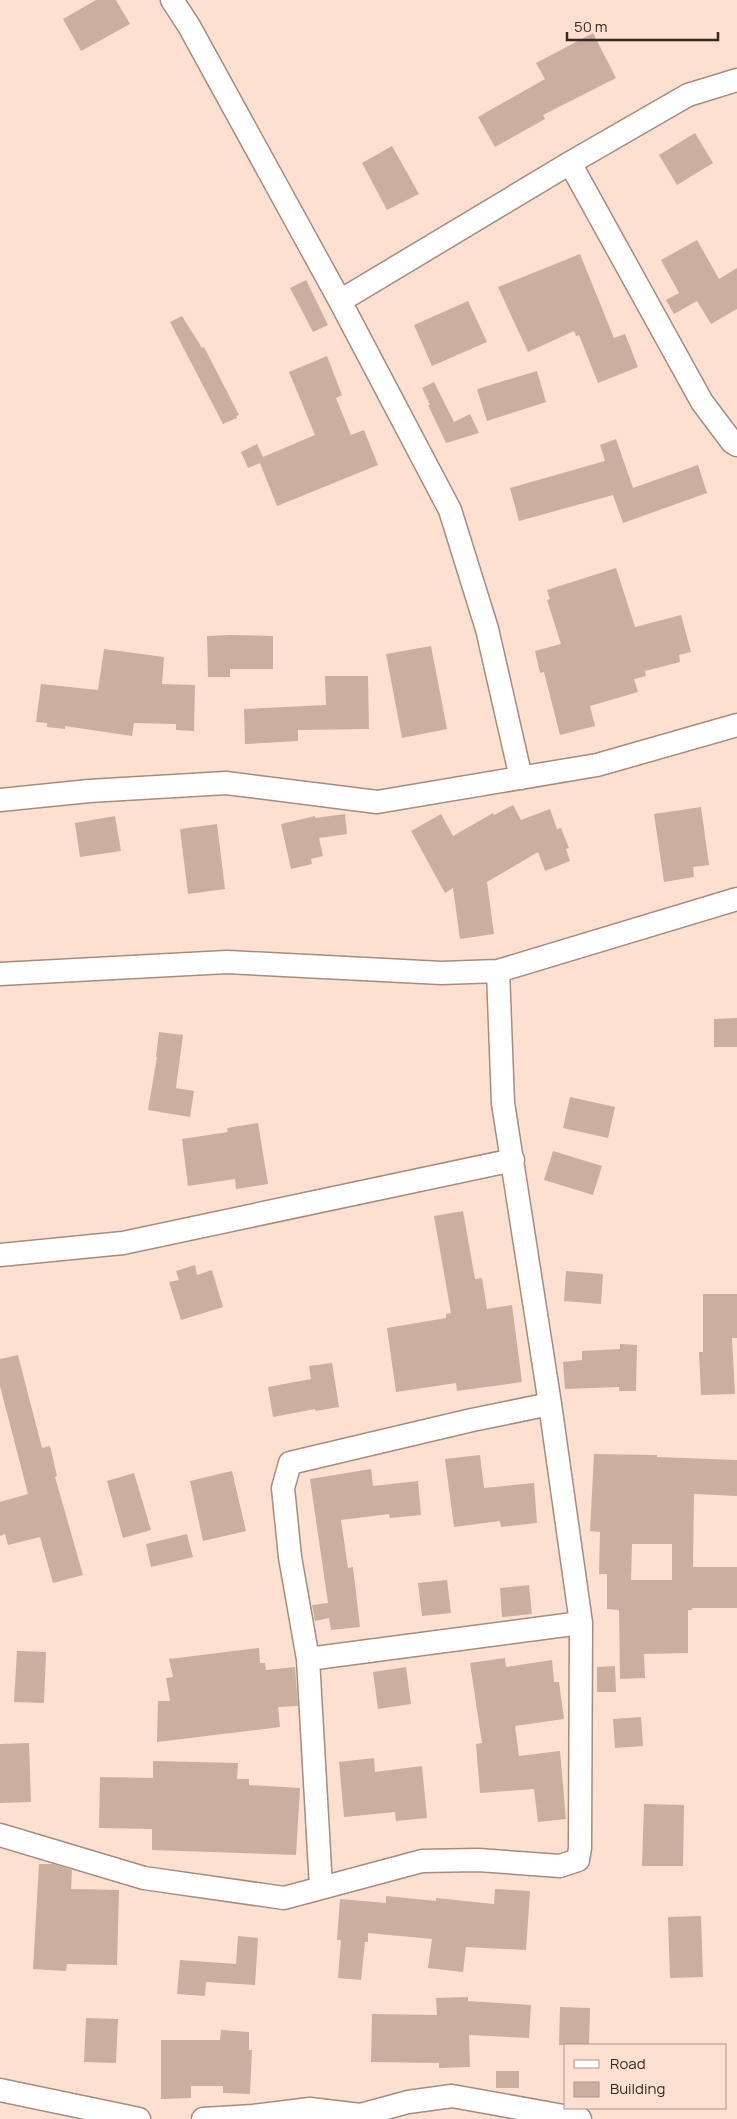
<svg xmlns="http://www.w3.org/2000/svg" width="737" height="2119" font-family="Manrope,sans-serif">
<rect width="100%" height="100%" fill="#fde0cf"/>
<path fill="#caaf9f" fill-rule="evenodd" d="M 96,0 L 116,0 L 130,24 L 81,51 L 63,19 Z
M 593,33 L 616,78 L 543,115 L 545,119 L 495,147 L 478,117 L 545,79 L 536,63 Z
M 695,133 L 713,163 L 677,185 L 659,155 Z
M 392,146 L 419,194 L 387,210 L 362,163 Z
M 697,240 L 719,279 L 737,268 L 737,309 L 711,324 L 697,301 L 674,314 L 666,300 L 679,293 L 661,260 Z
M 580,254 L 614,338 L 625,334 L 638,367 L 598,383 L 579,335 L 576,336 L 574,331 L 528,352 L 498,287 Z
M 306,280 L 328,325 L 313,332 L 290,288 Z
M 468,301 L 487,342 L 432,366 L 414,325 Z
M 182,316 L 202,348 L 204,347 L 239,415 L 236,416 L 237,418 L 223,424 L 170,322 Z
M 327,356 L 342,395 L 336,398 L 351,435 L 364,430 L 378,465 L 277,506 L 260,463 L 248,468 L 241,452 L 257,444 L 263,457 L 315,435 L 289,372 Z
M 537,371 L 546,402 L 487,421 L 477,389 Z
M 434,382 L 454,422 L 470,414 L 479,433 L 446,443 L 428,405 L 430,405 L 422,388 Z
M 616,439 L 633,488 L 698,465 L 707,493 L 623,523 L 613,495 L 519,521 L 510,488 L 605,461 L 600,445 Z
M 616,568 L 635,627 L 681,615 L 691,652 L 679,655 L 680,662 L 645,671 L 646,676 L 634,679 L 638,692 L 590,706 L 595,726 L 560,735 L 544,672 L 540,673 L 535,651 L 561,644 L 547,600 L 550,599 L 547,590 Z
M 230,635 L 273,636 L 273,669 L 230,669 L 230,677 L 208,677 L 207,636 Z
M 431,646 L 447,729 L 402,738 L 386,654 Z
M 104,649 L 164,657 L 162,684 L 195,685 L 194,731 L 176,730 L 176,724 L 134,723 L 132,736 L 65,726 L 65,729 L 47,727 L 47,723 L 36,722 L 41,684 L 98,690 Z
M 325,676 L 368,676 L 369,729 L 298,730 L 298,741 L 245,744 L 244,709 L 326,705 Z
M 513,805 L 521,820 L 550,809 L 557,829 L 561,828 L 569,848 L 566,849 L 570,861 L 545,871 L 538,852 L 487,882 L 494,934 L 460,939 L 453,888 L 445,893 L 411,831 L 441,814 L 453,836 L 493,813 L 494,815 Z
M 701,807 L 709,865 L 693,867 L 694,877 L 664,882 L 654,814 Z
M 345,814 L 347,834 L 319,838 L 323,856 L 311,859 L 312,864 L 291,869 L 281,824 L 315,816 L 315,818 Z
M 115,816 L 121,851 L 80,857 L 75,823 Z
M 217,824 L 225,889 L 188,894 L 180,829 Z
M 737,1018 L 737,1047 L 714,1047 L 714,1019 Z
M 159,1032 L 183,1035 L 176,1088 L 194,1091 L 190,1117 L 148,1110 L 157,1057 L 156,1057 Z
M 570,1097 L 615,1107 L 608,1138 L 563,1128 Z
M 258,1123 L 268,1184 L 236,1189 L 235,1179 L 188,1186 L 182,1139 L 228,1132 L 227,1128 Z
M 553,1151 L 602,1166 L 593,1195 L 544,1180 Z
M 463,1211 L 475,1279 L 482,1278 L 487,1309 L 512,1305 L 522,1382 L 457,1391 L 456,1383 L 396,1392 L 387,1328 L 446,1318 L 446,1314 L 451,1313 L 434,1216 Z
M 195,1265 L 197,1275 L 212,1270 L 223,1307 L 181,1320 L 169,1282 L 179,1280 L 176,1271 Z
M 566,1271 L 603,1274 L 601,1304 L 564,1301 Z
M 703,1294 L 737,1294 L 737,1338 L 732,1338 L 735,1394 L 701,1395 L 699,1352 L 703,1352 Z
M 620,1344 L 637,1345 L 636,1391 L 619,1391 L 619,1387 L 565,1389 L 563,1362 L 582,1360 L 582,1351 L 620,1349 Z
M 18,1355 L 42,1448 L 50,1446 L 57,1476 L 55,1477 L 83,1575 L 53,1583 L 40,1537 L 8,1545 L 5,1534 L 0,1536 L 0,1502 L 28,1494 L 0,1386 L 0,1359 Z
M 332,1363 L 339,1407 L 316,1411 L 315,1409 L 273,1417 L 268,1387 L 311,1379 L 309,1366 Z
M 594,1454 L 657,1455 L 657,1457 L 737,1460 L 737,1496 L 694,1494 L 693,1567 L 737,1567 L 737,1608 L 692,1608 L 692,1610 L 688,1610 L 688,1653 L 644,1654 L 645,1678 L 620,1679 L 619,1610 L 607,1609 L 607,1574 L 599,1574 L 600,1532 L 590,1531 ZM 632,1544 L 672,1544 L 672,1580 L 631,1580 Z
M 480,1455 L 484,1488 L 534,1483 L 537,1523 L 501,1527 L 500,1521 L 454,1527 L 445,1459 Z
M 371,1469 L 373,1486 L 418,1481 L 421,1515 L 390,1518 L 389,1514 L 341,1520 L 348,1568 L 353,1567 L 360,1627 L 331,1630 L 329,1618 L 315,1621 L 312,1605 L 328,1603 L 310,1479 Z
M 232,1471 L 246,1531 L 203,1541 L 190,1481 Z
M 134,1473 L 151,1530 L 123,1538 L 107,1481 Z
M 187,1534 L 193,1557 L 151,1567 L 146,1544 Z
M 447,1580 L 451,1613 L 422,1616 L 418,1583 Z
M 529,1585 L 532,1614 L 502,1617 L 500,1588 Z
M 259,1648 L 260,1663 L 265,1663 L 266,1670 L 295,1667 L 298,1706 L 278,1707 L 280,1727 L 157,1742 L 158,1701 L 170,1701 L 166,1678 L 173,1677 L 169,1659 Z
M 17,1651 L 46,1652 L 44,1703 L 14,1702 Z
M 505,1658 L 506,1667 L 552,1660 L 554,1682 L 559,1682 L 564,1719 L 515,1726 L 519,1756 L 560,1751 L 566,1819 L 538,1822 L 534,1789 L 480,1793 L 476,1744 L 482,1743 L 470,1663 Z
M 615,1666 L 616,1692 L 597,1692 L 597,1667 Z
M 406,1667 L 411,1704 L 378,1709 L 373,1672 Z
M 641,1717 L 643,1746 L 615,1748 L 613,1719 Z
M 29,1743 L 31,1802 L 0,1803 L 0,1744 Z
M 374,1758 L 375,1772 L 422,1766 L 427,1818 L 396,1821 L 395,1812 L 344,1817 L 339,1762 Z
M 153,1761 L 238,1763 L 237,1779 L 249,1779 L 249,1785 L 300,1788 L 296,1855 L 152,1850 L 152,1829 L 99,1828 L 100,1777 L 153,1778 Z
M 644,1804 L 684,1805 L 683,1866 L 642,1866 Z
M 39,1864 L 53,1864 L 72,1870 L 71,1889 L 119,1890 L 117,1965 L 67,1964 L 66,1971 L 33,1969 Z
M 495,1889 L 530,1891 L 526,1950 L 466,1947 L 463,1972 L 428,1968 L 432,1939 L 368,1933 L 368,1942 L 365,1942 L 361,1980 L 338,1978 L 341,1940 L 337,1940 L 340,1899 L 386,1903 L 386,1896 L 436,1901 L 436,1898 L 494,1904 Z
M 701,1916 L 703,1977 L 670,1978 L 668,1917 Z
M 238,1936 L 258,1938 L 255,1985 L 206,1982 L 205,1996 L 177,1994 L 180,1960 L 236,1964 Z
M 468,1997 L 468,2001 L 531,2005 L 529,2038 L 469,2035 L 470,2067 L 439,2068 L 439,2063 L 371,2062 L 372,2014 L 437,2015 L 436,1998 Z
M 560,2007 L 590,2008 L 589,2045 L 559,2045 Z
M 86,2018 L 118,2019 L 116,2063 L 84,2062 Z
M 221,2030 L 249,2032 L 249,2050 L 252,2050 L 250,2094 L 223,2093 L 223,2086 L 191,2086 L 191,2098 L 161,2099 L 161,2040 L 220,2040 Z
M 496,2071 L 519,2071 L 519,2088 L 496,2088 Z"/>
<g fill="none" stroke-linecap="round" stroke-linejoin="round">
<defs>
<path id="street" d="M 172,0 L 189,26 L 340,301 L 450,510 L 487,629 L 521,778
M 570,163 L 702,402 L 732,442 L 737,445
M 340,301 L 570,163 L 688,95 L 737,80
M 0,800 L 89,791 L 226,783 L 377,802 L 597,765 L 737,725
M 0,974 L 227,962 L 442,973 L 498,971 L 737,899
M 0,1255 L 123,1243 L 513,1160
M 308,1659 L 581,1623
M 0,1835 L 144,1878 L 284,1898 L 422,1861 L 478,1860 L 560,1866 L 578,1860 L 580,1848 L 581,1623 L 550,1404 L 503,1103 L 498,971
M 321,1887 L 308,1659 L 290,1557 L 283,1488 L 290,1463 L 472,1420 L 550,1404
M 0,2090 L 139,2119
M 203,2119 L 253,2116 L 310,2109 L 360,2115 L 408,2102 L 452,2096 L 580,2119"/>
</defs>
<use href="#street" stroke="#a68c7d" stroke-width="25"/>
<use href="#street" stroke="#fff" stroke-width="22"/>
</g>
<rect x="564" y="2044" width="162" height="65" fill="#fde0cf" stroke="#ad978a"/>
<rect x="574" y="2060" width="25" height="8" fill="#ffffff" stroke="#ad978a"/>
<text x="610" y="2069" font-size="15" fill="#342923">Road</text>
<rect x="574" y="2082" width="25" height="15" fill="#caaf9f" stroke="#ad978a"/>
<text x="610" y="2094" font-size="15" fill="#342923">Building</text>
<path d="M567 32v8h151v-8" fill="none" stroke="#342923" stroke-width="2.5"/>
<text x="574" y="32" font-size="15" fill="#342923" stroke="#fde0cf" stroke-width="4" paint-order="stroke">50 m</text>
</svg>
